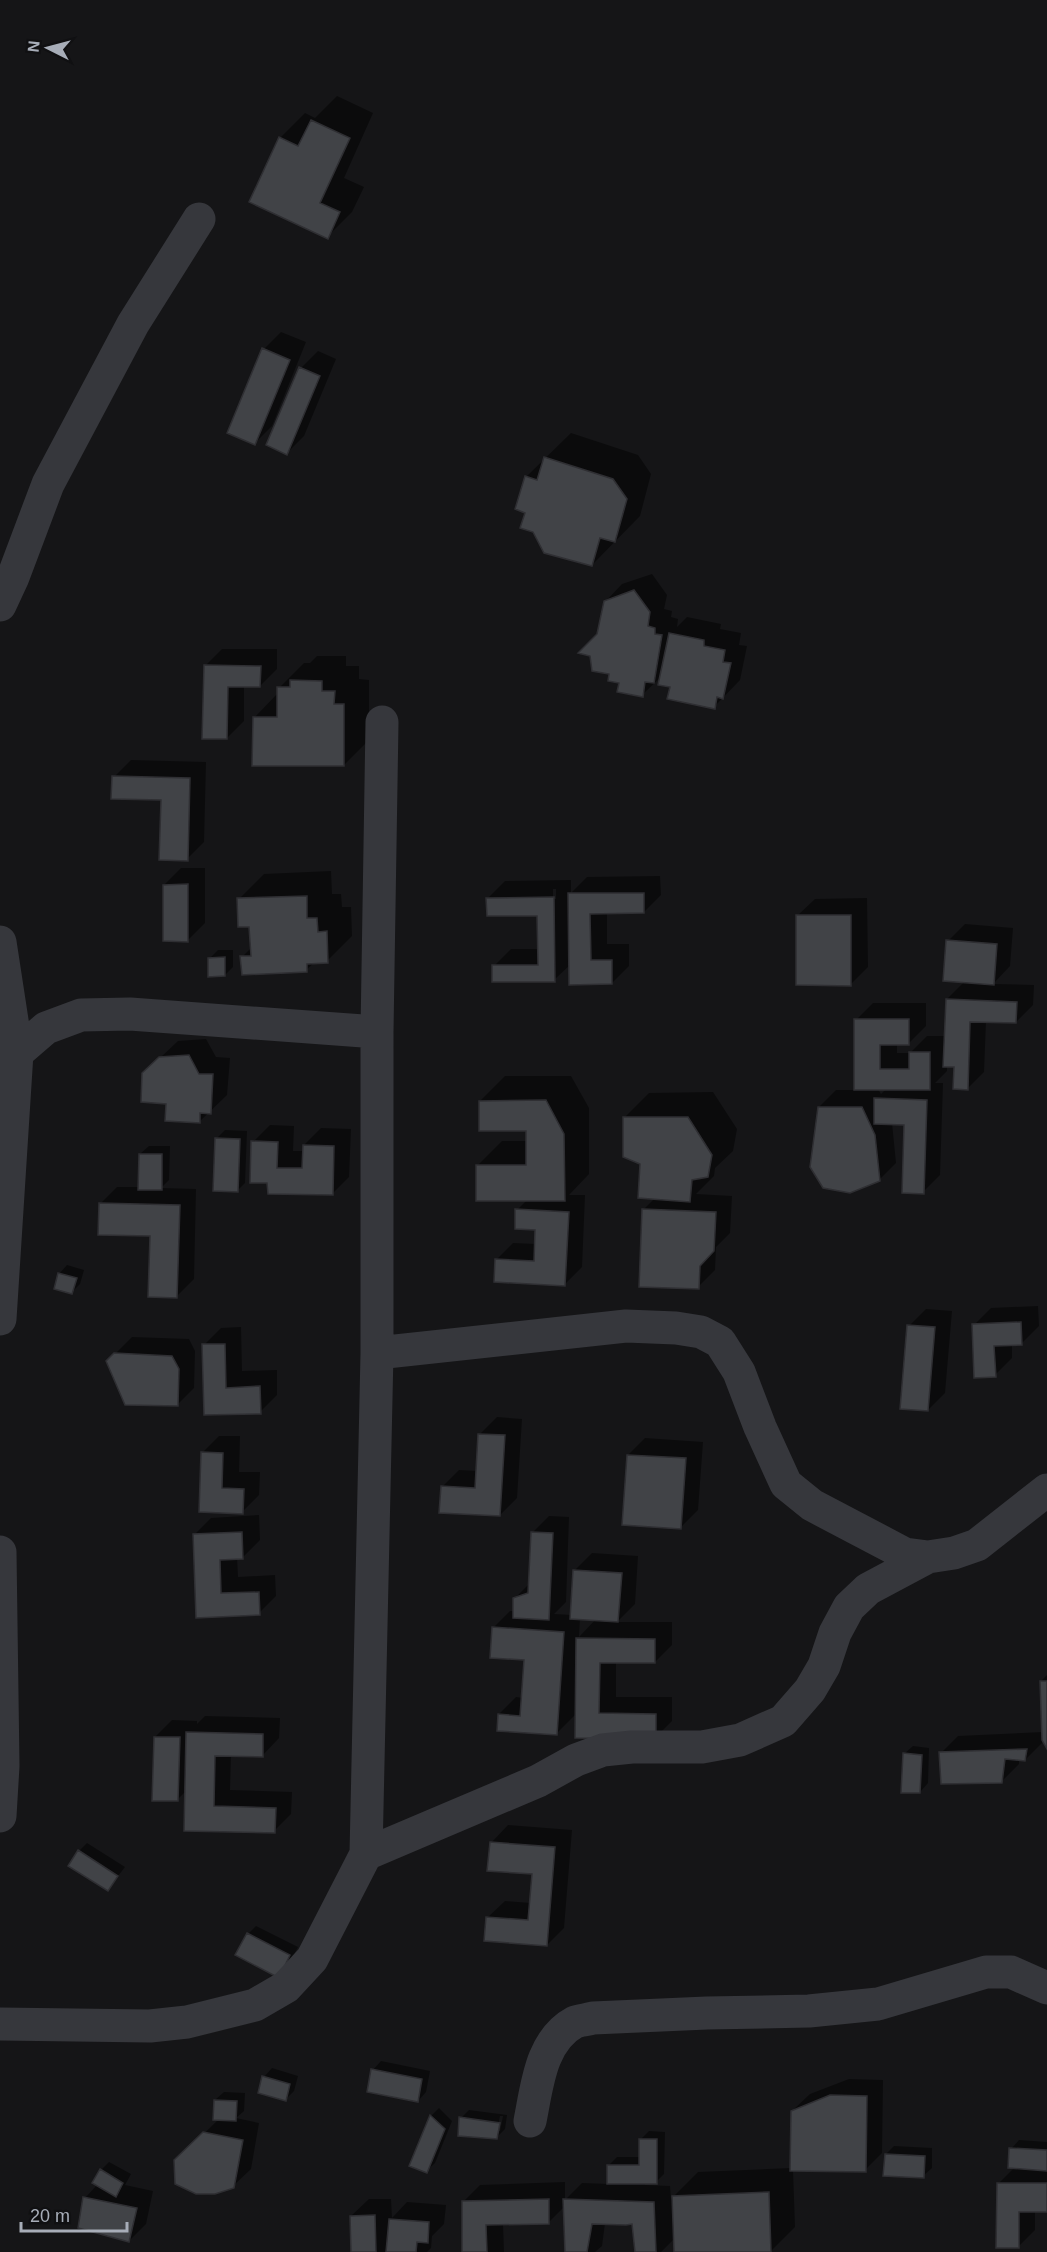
<svg xmlns="http://www.w3.org/2000/svg" width="1047" height="2252" font-family="Arial,sans-serif">
<rect width="100%" height="100%" fill="#151517"/>
<path fill="#0007" fill-rule="evenodd" d="M 337,96 L 373,113 L 344,178 L 364,187 L 352,212 L 327,237 L 280,138 L 305,113 L 315,118 Z
M 281,332 L 306,342 L 272,426 L 255,443 L 229,433 L 264,349 Z
M 318,351 L 336,359 L 304,436 L 287,453 L 301,368 Z
M 571,433 L 638,455 L 651,474 L 640,516 L 592,565 L 527,512 L 526,477 Z
M 652,574 L 667,595 L 664,609 L 672,611 L 671,617 L 678,619 L 677,627 L 687,617 L 721,624 L 720,629 L 741,633 L 739,645 L 747,646 L 740,680 L 714,707 L 672,686 L 662,676 L 642,695 L 620,682 L 611,672 L 598,634 L 605,602 L 622,584 Z
M 222,649 L 277,649 L 277,669 L 260,686 L 244,685 L 244,721 L 227,738 L 205,666 Z
M 317,656 L 346,656 L 346,666 L 359,666 L 359,679 L 369,680 L 369,740 L 344,765 L 254,718 L 278,693 L 279,688 L 304,663 L 310,663 Z
M 131,760 L 206,762 L 204,842 L 187,859 L 162,798 L 114,777 Z
M 181,868 L 205,868 L 205,923 L 188,940 L 164,885 Z
M 331,871 L 332,894 L 341,894 L 342,907 L 351,907 L 352,936 L 327,961 L 315,962 L 306,970 L 242,957 L 252,947 L 251,925 L 239,899 L 264,874 Z
M 660,876 L 661,895 L 644,912 L 607,912 L 607,944 L 629,944 L 629,966 L 612,983 L 571,964 L 554,980 L 494,966 L 511,949 L 539,949 L 538,914 L 488,898 L 505,881 L 571,880 L 571,893 L 587,877 ZM 553,889 L 556,889 L 556,899 L 553,899 Z
M 867,898 L 868,967 L 851,984 L 797,916 L 815,899 Z
M 965,924 L 1013,928 L 1010,966 L 993,984 L 1034,985 L 1033,1005 L 1016,1022 L 986,1021 L 984,1072 L 967,1089 L 955,1065 L 947,1065 L 947,1071 L 935,1083 L 943,1083 L 940,1175 L 923,1192 L 906,1124 L 892,1123 L 896,1163 L 879,1180 L 819,1107 L 836,1090 L 856,1090 L 856,1020 L 873,1003 L 926,1003 L 926,1026 L 909,1043 L 897,1043 L 897,1053 L 910,1053 L 927,1036 L 946,1036 L 947,999 L 965,981 L 948,941 ZM 878,1089 L 886,1089 L 881,1094 Z
M 218,950 L 233,950 L 233,967 L 225,975 L 209,959 Z
M 206,1039 L 216,1057 L 230,1058 L 227,1095 L 199,1122 L 143,1074 L 178,1041 Z
M 505,1076 L 571,1076 L 589,1108 L 589,1174 L 569,1195 L 585,1195 L 582,1267 L 565,1284 L 496,1260 L 513,1243 L 536,1244 L 537,1229 L 517,1210 L 527,1200 L 477,1166 L 502,1141 L 528,1141 L 528,1130 L 480,1101 Z
M 713,1092 L 737,1129 L 733,1151 L 715,1168 L 714,1176 L 696,1194 L 732,1196 L 730,1233 L 716,1247 L 715,1270 L 698,1287 L 643,1210 L 655,1198 L 624,1118 L 649,1093 Z
M 270,1125 L 294,1126 L 293,1151 L 304,1151 L 304,1145 L 321,1128 L 351,1129 L 349,1177 L 332,1194 L 269,1182 L 253,1142 Z
M 225,1130 L 247,1131 L 245,1183 L 237,1191 L 216,1139 Z
M 149,1146 L 170,1146 L 169,1180 L 161,1188 L 196,1189 L 194,1279 L 177,1296 L 151,1235 L 100,1204 L 117,1187 L 140,1187 L 140,1154 Z
M 67,1265 L 84,1270 L 80,1284 L 72,1292 L 59,1274 Z
M 1038,1306 L 1039,1326 L 1022,1343 L 1012,1344 L 1012,1358 L 995,1375 L 974,1325 L 991,1308 Z
M 926,1309 L 952,1311 L 945,1393 L 928,1410 L 909,1326 Z
M 241,1327 L 242,1371 L 277,1370 L 277,1395 L 260,1412 L 206,1413 L 204,1345 L 221,1328 Z
M 132,1337 L 189,1339 L 195,1351 L 194,1388 L 177,1405 L 107,1362 Z
M 497,1417 L 522,1419 L 517,1498 L 500,1515 L 442,1487 L 459,1470 L 478,1471 L 480,1434 Z
M 219,1436 L 240,1436 L 239,1472 L 260,1472 L 259,1495 L 242,1512 L 200,1510 L 202,1453 Z
M 645,1438 L 703,1442 L 698,1510 L 681,1527 L 628,1455 Z
M 259,1515 L 260,1540 L 243,1557 L 237,1557 L 238,1577 L 275,1575 L 276,1596 L 259,1613 L 198,1617 L 194,1535 L 211,1518 Z
M 549,1516 L 569,1517 L 566,1602 L 554,1614 L 572,1615 L 575,1570 L 592,1553 L 638,1556 L 635,1604 L 617,1622 L 672,1622 L 672,1645 L 655,1662 L 616,1662 L 616,1697 L 672,1697 L 672,1721 L 655,1738 L 576,1714 L 557,1733 L 499,1714 L 516,1697 L 523,1698 L 526,1659 L 493,1628 L 510,1611 L 514,1611 L 515,1598 L 530,1583 L 532,1533 ZM 580,1618 L 596,1619 L 579,1637 Z
M 1047,1675 L 1047,1746 L 1042,1738 L 1042,1743 L 1025,1760 L 1019,1759 L 1019,1764 L 1002,1781 L 941,1753 L 958,1736 L 1043,1732 L 1041,1681 Z
M 205,1716 L 280,1718 L 279,1738 L 262,1756 L 231,1755 L 230,1790 L 292,1792 L 291,1814 L 274,1831 L 186,1830 L 186,1791 L 178,1799 L 155,1737 L 172,1720 L 197,1721 L 197,1724 Z
M 913,1746 L 929,1748 L 928,1783 L 920,1792 L 904,1754 Z
M 508,1825 L 572,1830 L 564,1928 L 547,1945 L 487,1918 L 505,1901 L 531,1903 L 534,1873 L 491,1843 Z
M 87,1843 L 125,1867 L 108,1889 L 79,1851 Z
M 256,1926 L 298,1947 L 287,1968 L 248,1934 Z
M 381,2061 L 430,2071 L 426,2092 L 418,2101 L 373,2070 Z
M 272,2068 L 298,2076 L 294,2091 L 285,2100 L 264,2077 Z
M 849,2079 L 883,2080 L 882,2153 L 865,2170 L 793,2170 L 795,2227 L 770,2252 L 676,2252 L 675,2238 L 661,2252 L 636,2252 L 634,2222 L 605,2223 L 602,2246 L 595,2252 L 567,2252 L 565,2206 L 548,2223 L 503,2224 L 504,2252 L 464,2252 L 463,2202 L 480,2185 L 565,2182 L 565,2200 L 582,2183 L 609,2184 L 609,2165 L 617,2157 L 640,2157 L 640,2140 L 649,2131 L 665,2132 L 664,2174 L 656,2182 L 645,2182 L 645,2185 L 670,2186 L 671,2199 L 698,2172 L 791,2168 L 792,2111 L 810,2094 Z
M 224,2092 L 245,2093 L 244,2111 L 236,2118 L 259,2123 L 251,2169 L 233,2186 L 176,2161 L 219,2119 L 215,2100 Z
M 439,2108 L 452,2121 L 435,2163 L 426,2171 L 431,2116 Z
M 469,2110 L 507,2115 L 505,2129 L 496,2138 L 461,2118 ZM 500,2116 L 503,2116 L 500,2131 L 497,2131 Z
M 1019,2140 L 1047,2142 L 1047,2211 L 1035,2211 L 1035,2230 L 1018,2247 L 998,2184 L 1015,2167 L 1011,2149 Z
M 894,2146 L 932,2148 L 932,2168 L 923,2176 L 886,2154 Z
M 109,2162 L 131,2174 L 125,2185 L 153,2191 L 146,2224 L 129,2241 L 85,2198 L 98,2184 L 101,2170 Z
M 369,2199 L 391,2199 L 392,2218 L 407,2202 L 446,2205 L 444,2224 L 432,2236 L 431,2248 L 427,2252 L 352,2252 L 351,2216 Z"/>
<path fill="#414347" stroke="#2f2f33" stroke-width="1.5" d="M 311,120 L 350,138 L 320,203 L 340,212 L 328,239 L 249,202 L 279,137 L 298,146 Z
M 262,348 L 290,360 L 255,445 L 227,433 Z
M 299,367 L 320,376 L 287,455 L 266,445 Z
M 544,457 L 613,479 L 627,499 L 615,542 L 600,538 L 592,566 L 544,553 L 533,532 L 520,528 L 525,513 L 515,509 L 525,476 L 537,480 Z
M 634,590 L 650,612 L 648,626 L 655,628 L 655,634 L 662,635 L 654,683 L 645,682 L 643,697 L 617,692 L 619,683 L 608,681 L 609,674 L 592,671 L 590,656 L 578,653 L 597,634 L 604,601 Z
M 669,633 L 704,640 L 704,646 L 725,650 L 723,662 L 731,663 L 723,699 L 717,697 L 715,709 L 667,699 L 670,687 L 658,685 Z
M 204,665 L 261,666 L 260,687 L 228,687 L 227,739 L 202,739 Z
M 290,680 L 322,681 L 322,691 L 335,691 L 334,704 L 344,704 L 344,766 L 252,766 L 253,717 L 277,717 L 277,687 L 290,687 Z
M 112,776 L 190,778 L 188,861 L 159,860 L 161,800 L 111,799 Z
M 188,884 L 188,942 L 163,941 L 163,885 Z
M 568,893 L 644,893 L 644,913 L 590,914 L 591,960 L 612,960 L 612,984 L 569,985 Z
M 307,896 L 307,918 L 317,918 L 318,932 L 327,931 L 328,963 L 307,964 L 307,972 L 242,975 L 240,956 L 251,956 L 249,927 L 238,927 L 237,898 Z
M 554,897 L 555,982 L 492,982 L 492,965 L 538,965 L 537,916 L 487,916 L 486,898 Z
M 796,915 L 851,915 L 851,986 L 796,985 Z
M 946,940 L 997,944 L 994,985 L 943,981 Z
M 225,957 L 225,976 L 208,977 L 208,958 Z
M 946,999 L 1017,1002 L 1016,1023 L 970,1022 L 968,1090 L 953,1089 L 954,1067 L 943,1067 Z
M 854,1019 L 909,1019 L 909,1045 L 880,1045 L 880,1069 L 909,1069 L 909,1052 L 930,1052 L 930,1090 L 854,1090 Z
M 189,1055 L 199,1074 L 213,1074 L 211,1114 L 200,1113 L 200,1123 L 165,1121 L 166,1104 L 141,1102 L 142,1073 L 159,1057 Z
M 874,1098 L 927,1100 L 924,1194 L 902,1193 L 904,1125 L 874,1124 Z
M 546,1100 L 564,1134 L 565,1201 L 476,1201 L 476,1165 L 526,1165 L 526,1131 L 479,1131 L 479,1101 Z
M 818,1107 L 862,1107 L 875,1135 L 880,1181 L 850,1193 L 823,1188 L 810,1167 Z
M 623,1117 L 688,1117 L 712,1155 L 708,1177 L 692,1180 L 690,1202 L 638,1198 L 640,1164 L 623,1157 Z
M 215,1138 L 240,1139 L 238,1192 L 213,1191 Z
M 251,1141 L 278,1142 L 277,1168 L 302,1168 L 303,1145 L 334,1146 L 333,1195 L 268,1194 L 267,1183 L 250,1183 Z
M 139,1154 L 162,1154 L 162,1190 L 138,1190 Z
M 99,1203 L 180,1205 L 177,1298 L 148,1297 L 150,1236 L 98,1235 Z
M 515,1209 L 569,1212 L 565,1286 L 494,1282 L 495,1259 L 534,1261 L 535,1230 L 515,1229 Z
M 642,1209 L 716,1212 L 714,1251 L 700,1266 L 699,1289 L 639,1287 Z
M 58,1273 L 77,1278 L 72,1294 L 54,1289 Z
M 1021,1322 L 1022,1345 L 994,1346 L 996,1377 L 974,1378 L 972,1324 Z
M 907,1325 L 935,1327 L 928,1411 L 900,1409 Z
M 202,1344 L 225,1344 L 226,1388 L 260,1386 L 261,1414 L 204,1415 Z
M 114,1353 L 172,1356 L 179,1369 L 178,1406 L 125,1405 L 106,1361 Z
M 478,1434 L 505,1435 L 500,1516 L 439,1513 L 441,1486 L 475,1488 Z
M 201,1452 L 223,1453 L 222,1488 L 244,1489 L 243,1514 L 199,1512 Z
M 627,1455 L 686,1458 L 681,1529 L 622,1525 Z
M 242,1532 L 243,1559 L 220,1560 L 221,1593 L 259,1592 L 260,1615 L 196,1618 L 193,1534 Z
M 531,1532 L 553,1533 L 549,1620 L 513,1618 L 513,1598 L 528,1593 Z
M 573,1570 L 622,1573 L 618,1622 L 570,1619 Z
M 492,1627 L 564,1632 L 557,1735 L 497,1731 L 498,1714 L 520,1716 L 524,1660 L 490,1658 Z
M 576,1638 L 655,1639 L 655,1663 L 600,1663 L 599,1713 L 656,1714 L 656,1739 L 575,1738 Z
M 1040,1681 L 1047,1681 L 1047,1749 L 1042,1740 Z
M 186,1732 L 263,1734 L 263,1757 L 215,1756 L 214,1806 L 276,1808 L 275,1833 L 184,1831 Z
M 154,1737 L 180,1737 L 178,1801 L 152,1801 Z
M 1027,1749 L 1025,1761 L 1005,1759 L 1002,1783 L 941,1784 L 939,1752 Z
M 903,1753 L 922,1755 L 920,1793 L 901,1793 Z
M 490,1842 L 555,1847 L 547,1946 L 484,1941 L 486,1917 L 528,1920 L 532,1874 L 487,1871 Z
M 78,1850 L 118,1876 L 108,1891 L 68,1866 Z
M 247,1933 L 290,1955 L 279,1978 L 235,1955 Z
M 371,2069 L 422,2079 L 418,2102 L 367,2092 Z
M 262,2076 L 290,2084 L 286,2101 L 258,2093 Z
M 830,2095 L 867,2096 L 866,2172 L 790,2171 L 791,2111 Z
M 214,2100 L 237,2101 L 236,2121 L 213,2120 Z
M 430,2115 L 445,2129 L 427,2173 L 409,2166 Z
M 459,2117 L 500,2123 L 497,2139 L 458,2136 Z
M 203,2132 L 243,2140 L 234,2188 L 215,2194 L 196,2194 L 175,2184 L 174,2160 Z
M 639,2139 L 657,2139 L 657,2184 L 607,2184 L 607,2165 L 639,2165 Z
M 1009,2148 L 1047,2150 L 1047,2171 L 1008,2168 Z
M 885,2154 L 925,2156 L 924,2178 L 883,2176 Z
M 100,2169 L 123,2183 L 116,2197 L 92,2183 Z
M 997,2183 L 1047,2183 L 1047,2212 L 1019,2212 L 1019,2248 L 996,2248 Z
M 769,2192 L 771,2252 L 674,2252 L 672,2196 Z
M 83,2197 L 137,2208 L 129,2242 L 78,2228 Z
M 549,2199 L 549,2224 L 486,2225 L 487,2252 L 462,2252 L 462,2201 Z
M 563,2199 L 654,2202 L 656,2252 L 635,2252 L 632,2224 L 626,2225 L 592,2224 L 587,2252 L 565,2252 Z
M 375,2215 L 376,2252 L 351,2252 L 350,2216 Z
M 389,2219 L 429,2222 L 428,2243 L 417,2242 L 416,2252 L 386,2252 Z"/>
<g fill="none" stroke-linecap="round" stroke-linejoin="round">
<path stroke="#36373c" stroke-width="33" d="M 0,605 L 13,577 L 48,484 L 133,324 L 199,219
M 0,942 L 17,1053 L 0,1319
M 0,1039 L 17,1053 L 46,1028 L 81,1015 L 130,1014 L 377,1032
M 377,1353 L 626,1326 L 676,1328 L 701,1332 L 720,1342 L 739,1372 L 760,1427 L 786,1484 L 812,1505 L 905,1554 L 928,1557 L 954,1553 L 977,1545 L 1047,1490
M 0,1552 L 3,1766 L 0,1816
M 366,1854 L 377,1353 L 377,1032 L 382,722
M 0,2024 L 150,2026 L 187,2022 L 255,2005 L 286,1987 L 312,1959 L 366,1854 L 538,1781 L 576,1760 L 603,1750 L 632,1747 L 702,1747 L 740,1740 L 783,1721 L 810,1690 L 824,1666 L 835,1633 L 849,1607 L 868,1589 L 928,1557
M 530,2121 C 537,2087 540,2041 575,2022 C 580,2020 587,2020 593,2018 L 707,2013 L 809,2011 L 878,2004 L 986,1972 L 1011,1972 L 1047,1988"/>
</g>
<g transform="translate(48 48) rotate(276)" stroke="#101012" stroke-width="4.5" paint-order="stroke">
<path d="M0-4.5L10 22L0 15L-10 22Z" fill="#a7adb8"/>
<text y="-9" font-size="16" font-weight="bold" text-anchor="middle" fill="#a7adb8">N</text>
</g>
<path d="M21 2222v9h106v-9" fill="none" stroke="#a7adb8" stroke-width="3"/>
<text x="30" y="2222" font-size="18" fill="#a7adb8" stroke="#101012" stroke-width="4.5" paint-order="stroke">20 m</text>
</svg>
